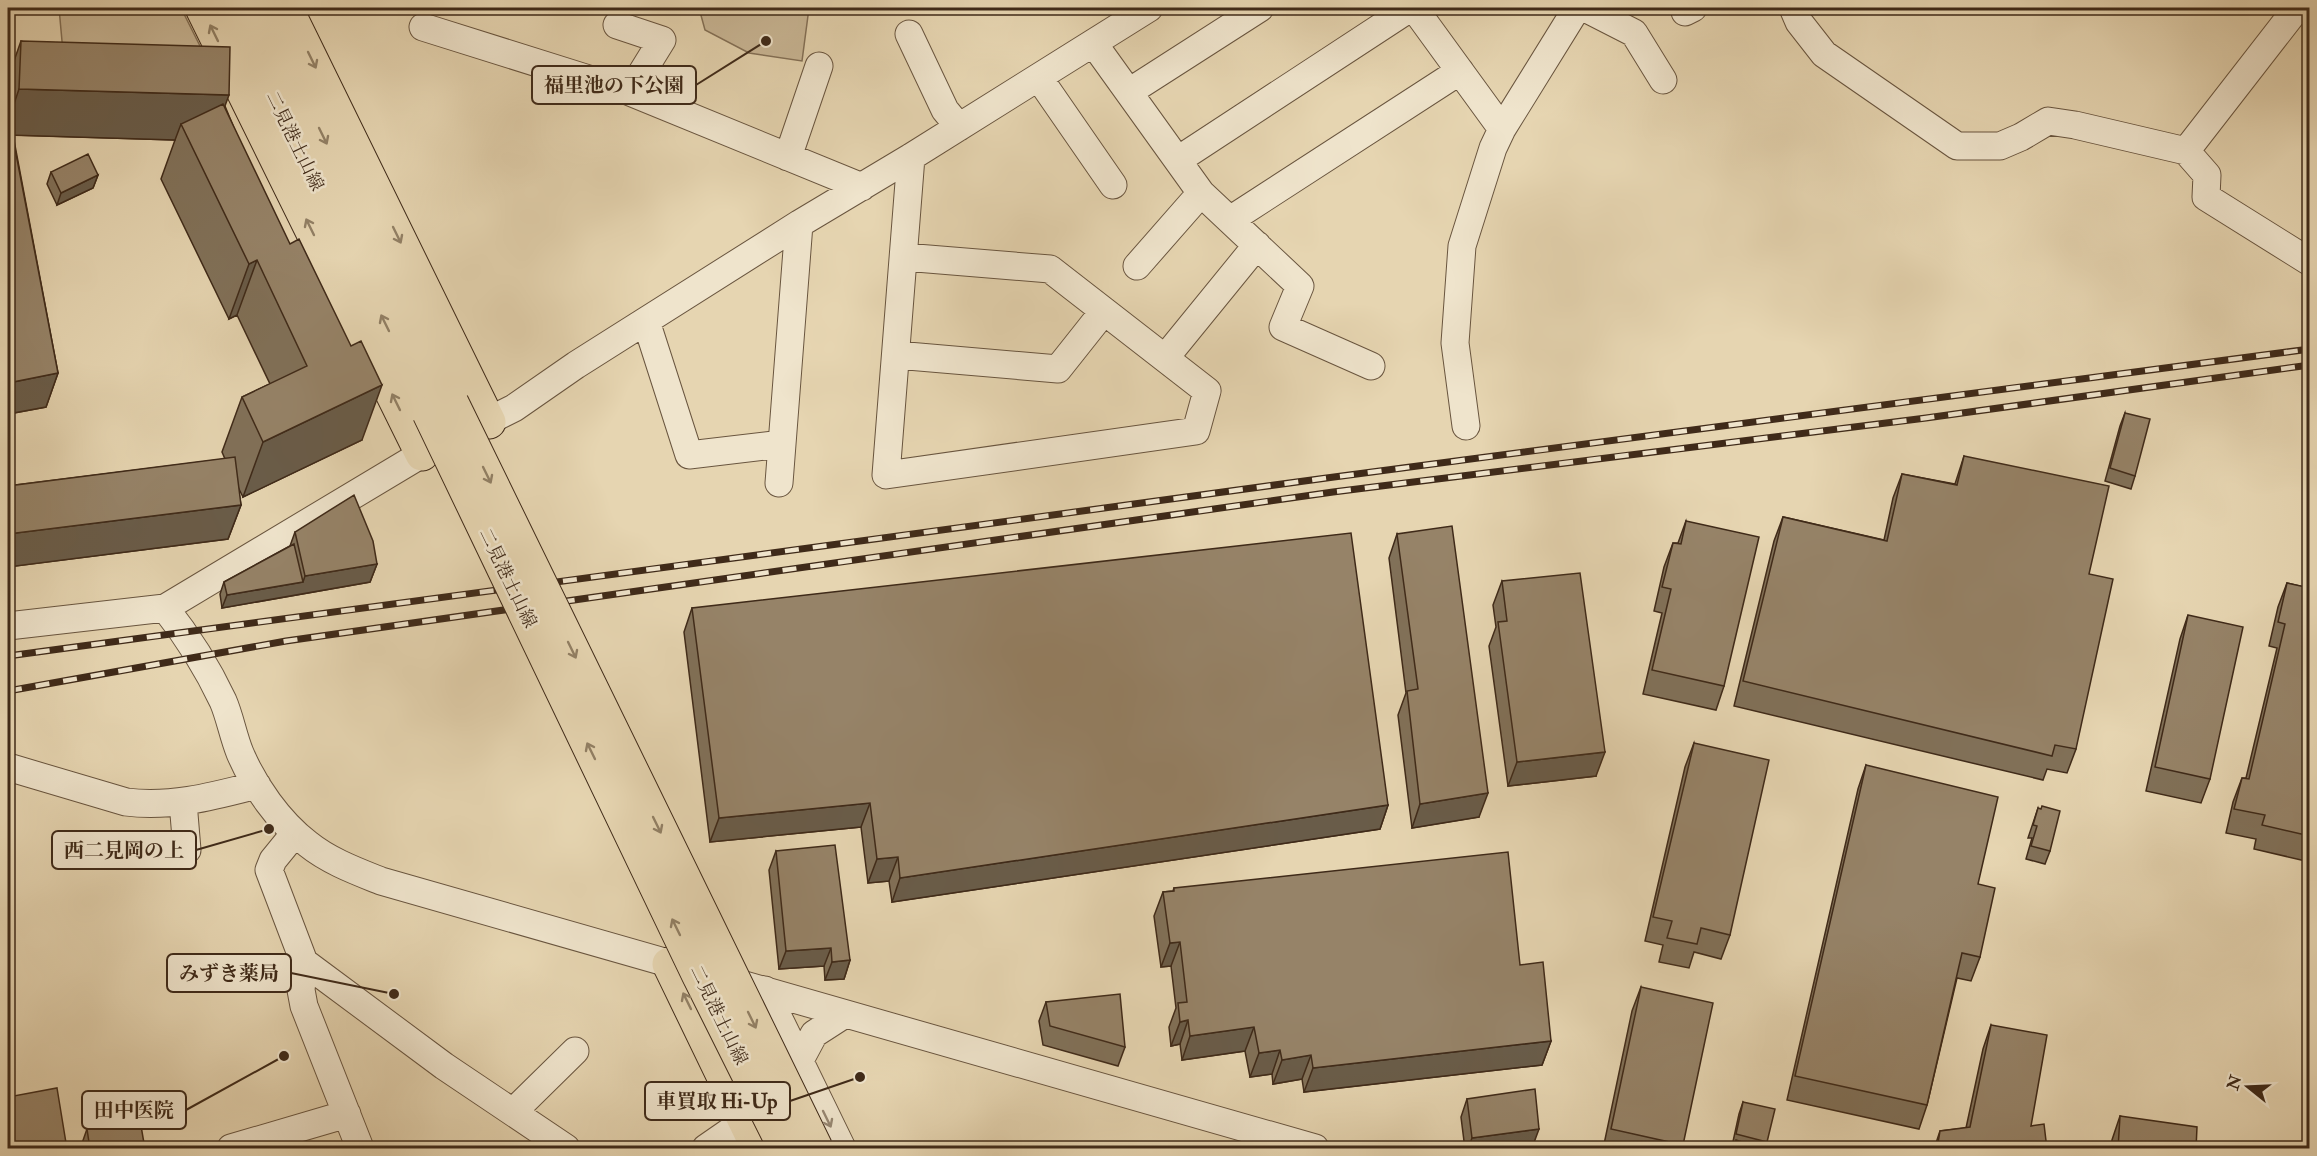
<svg xmlns="http://www.w3.org/2000/svg" width="2317" height="1156" font-family="'IM FELL Double Pica','Noto Serif JP',serif">
<rect width="100%" height="100%" fill="#e6d5b1"/>
<filter id="stains"><feTurbulence type="fractalNoise" baseFrequency=".00333" numOctaves="4"/><feColorMatrix values="0 0 0 0 .2 0 0 0 0 .09 0 0 0 0 .02 0 0 0 .5 -.17"/></filter>
<radialGradient id="worn" r=".72"><stop offset=".6" stop-color="#630" stop-opacity="0"/><stop offset="1" stop-color="#630" stop-opacity=".3"/></radialGradient>
<path fill="#cab897" stroke="#847158" stroke-width="1.5" d="M 59,8 L 181,8 L 206,58 L 63,52 Z
M 699,8 L 809,8 L 802,61 L 749,53 L 705,30 Z"/>
<g fill="none" stroke-linecap="round" stroke-linejoin="round">
<defs>
<path id="minor" d="M 1414,8 L 1502,129
M 1585,8 L 1634,33 L 1663,80
M 1793,8 L 1799,22 L 1824,54 L 1957,146 L 2000,146 L 2021,137 L 2048,121 L 2075,125 L 2186,151
M 2297,8 L 2186,151 L 2207,175 L 2206,197 L 2310,262
M 1685,12 L 1693,8
M 617,25 L 662,40 L 630,92 L 862,187
M 423,27 L 630,92
M 909,34 L 945,110 L 959,127
M 1094,44 L 1201,193 L 1300,286 L 1283,327 L 1371,366
M 1039,78 L 1113,185
M 1129,92 L 1260,8
M 788,157 L 819,66
M 1178,160 L 1410,8
M 1230,220 L 1460,71
M 904,257 L 1050,269 L 1207,391 L 1196,431 L 886,475 L 911,157
M 1137,266 L 1201,193
M 646,321 L 689,455 L 782,444
M 896,355 L 1058,369 L 1104,311
M 1165,358 L 1257,245
M 1466,426 L 1455,343 L 1462,246 L 1493,148 L 1502,129 L 1577,8
M 779,483 L 799,224
M 165,608 L 422,454 L 514,408 L 576,365 L 799,224 L 911,157 L 1149,8
M 8,626 L 165,608 C 188,637 207,667 223,701 C 230,717 233,736 240,753 C 254,786 279,822 308,844 C 329,861 356,871 381,881 L 1315,1148
M 8,767 L 126,802 C 171,808 214,796 257,785
M 183,802 L 187,850
M 295,833 L 273,860 L 269,870 L 304,962 L 301,990 L 304,1006 L 360,1148
M 304,962 L 444,1066 L 566,1148
M 765,990 L 842,1148
M 513,1112 L 575,1051
M 231,1148 L 347,1114
M 706,1148 L 745,1121 L 799,1062 L 814,1034 L 845,1014"/>
<path id="major" d="M 202,8 L 422,454
M 229,8 L 429,413
M 261,8 L 452,403
M 286,8 L 489,422
M 669,964 L 758,1148"/>
</defs>
<use href="#minor" stroke="#69553f" stroke-width="29"/>
<use href="#major" stroke="#3f2a19" stroke-width="35"/>
<use href="#minor" stroke="#efe4cc" stroke-width="27"/>
<use href="#major" stroke="#e6d5b1" stroke-width="33"/>
<defs>
<path id="rail" d="M 8,656 L 1334,477 L 2310,349
M 8,691 L 286,641 L 1333,492 L 1926,418 L 2310,365"/>
</defs>
<use href="#rail" stroke="#3f2a19" stroke-width="7"/>
<use href="#rail" stroke="#efe4cc" stroke-width="4.5" stroke-dasharray="14" stroke-linecap="butt"/>
<defs>
<path id="major-bridge" d="M 452,403 L 816,1148
M 429,413 L 698,974 L 785,1148"/>
</defs>
<use href="#major-bridge" stroke="#3f2a19" stroke-width="35" stroke-linecap="butt"/>
<use href="#major-bridge" stroke="#e6d5b1" stroke-width="33"/>
</g>
<path fill="#817159" stroke="#3f2a19" stroke-width="1.5" d="M 21,41 L 225,106 L 362,440 L 243,497 L 238,487 L 241,505 L 228,539 L 8,567 L 8,486 L 225,459 L 222,452 L 242,397 L 270,384 L 237,315 L 229,319 L 161,179 L 175,140 L 13,135 L 58,373 L 46,407 L 8,414 L 8,78 Z
M 51,172 L 98,175 L 93,188 L 57,205 L 47,184 Z
M 2125,413 L 2135,476 L 2131,489 L 2105,481 L 2120,426 Z
M 1964,456 L 2089,574 L 2076,749 L 2067,773 L 2047,769 L 2043,780 L 1734,706 L 1774,541 L 1783,517 L 1884,540 L 1893,498 L 1902,474 L 1955,484 Z
M 1686,521 L 1724,686 L 1716,710 L 1643,694 L 1662,613 L 1654,611 L 1664,567 L 1673,543 L 1678,543 Z
M 295,532 L 377,564 L 370,582 L 222,608 L 220,594 L 224,582 L 290,546 Z
M 1397,534 L 1479,817 L 1412,828 L 1398,715 L 1406,693 L 1389,558 Z
M 1502,581 L 1596,776 L 1508,786 L 1489,646 L 1496,627 L 1493,605 Z
M 2287,583 L 2308,588 L 2310,585 L 2310,862 L 2254,849 L 2256,839 L 2226,833 L 2233,802 L 2242,778 L 2246,778 L 2277,648 L 2269,646 L 2278,607 Z
M 692,608 L 1388,805 L 1380,829 L 892,902 L 889,881 L 868,883 L 861,827 L 710,842 L 684,632 Z
M 2188,615 L 2210,779 L 2201,803 L 2146,791 L 2180,639 Z
M 1694,743 L 1730,935 L 1721,959 L 1694,952 L 1689,968 L 1659,962 L 1663,945 L 1645,941 L 1685,767 Z
M 1866,765 L 1978,884 L 1980,957 L 1971,981 L 1957,978 L 1927,1105 L 1919,1129 L 1787,1100 L 1858,789 Z
M 2038,808 L 2050,851 L 2045,864 L 2026,859 L 2032,838 L 2028,838 Z
M 776,851 L 850,960 L 844,979 L 825,980 L 824,966 L 779,969 L 769,870 Z
M 1174,888 L 1520,965 L 1551,1041 L 1542,1065 L 1304,1092 L 1302,1079 L 1273,1084 L 1272,1074 L 1250,1077 L 1245,1051 L 1182,1060 L 1180,1044 L 1171,1046 L 1169,1027 L 1176,1008 L 1171,966 L 1161,967 L 1154,916 L 1163,892 L 1173,891 Z
M 1641,987 L 1683,1145 L 1681,1149 L 1603,1149 L 1632,1011 Z
M 1046,1002 L 1125,1047 L 1118,1066 L 1043,1045 L 1039,1021 Z
M 1991,1025 L 2031,1126 L 2047,1149 L 1934,1149 L 1940,1131 L 1966,1128 L 1983,1049 Z
M 1467,1099 L 1532,1148 L 1465,1149 L 1461,1117 Z
M 1743,1102 L 1767,1142 L 1764,1149 L 1733,1149 L 1734,1147 L 1732,1146 L 1739,1114 Z
M 2120,1116 L 2196,1149 L 2111,1149 L 2112,1140 Z
M 87,1129 L 145,1149 L 80,1149 Z"/>
<path fill="#695c49" stroke="#3f2a19" stroke-width="1.5" d="M 19,89 L 229,95 L 212,141 L 181,124 L 175,140 L 8,135 L 8,122 Z
M 98,175 L 93,188 L 57,205 L 61,193 Z
M 257,260 L 237,315 L 229,319 L 249,264 Z
M 58,373 L 46,407 L 8,414 L 8,396 L 13,382 Z
M 382,385 L 362,440 L 243,497 L 263,442 Z
M 241,505 L 228,539 L 8,567 L 8,534 Z
M 377,564 L 370,582 L 222,608 L 227,595 L 303,582 L 305,576 Z
M 1605,752 L 1596,776 L 1508,786 L 1517,762 Z
M 1488,793 L 1479,817 L 1412,828 L 1420,804 Z
M 870,803 L 861,827 L 710,842 L 719,818 Z
M 1388,805 L 1380,829 L 892,902 L 900,878 Z
M 898,857 L 889,881 L 868,883 L 877,859 Z
M 1180,942 L 1171,966 L 1161,967 L 1170,943 Z
M 831,948 L 824,966 L 779,969 L 786,951 Z
M 850,960 L 844,979 L 825,980 L 832,962 Z
M 1188,1020 L 1180,1044 L 1171,1046 L 1180,1022 Z
M 1254,1027 L 1245,1051 L 1182,1060 L 1190,1036 Z
M 1551,1041 L 1542,1065 L 1304,1092 L 1313,1068 Z
M 1280,1050 L 1272,1074 L 1250,1077 L 1259,1053 Z
M 1311,1055 L 1302,1079 L 1273,1084 L 1282,1060 Z
M 1539,1129 L 1532,1148 L 1468,1149 L 1472,1138 Z"/>
<path fill="#968368" stroke="#3f2a19" stroke-width="1.5" d="M 21,41 L 230,47 L 229,95 L 19,89 Z
M 223,104 L 290,244 L 299,239 L 351,346 L 361,341 L 382,385 L 263,442 L 242,397 L 307,366 L 257,260 L 249,264 L 181,124 Z
M 12,133 L 58,373 L 13,382 L 8,354 L 8,134 Z
M 88,154 L 98,175 L 61,193 L 51,172 Z
M 2125,413 L 2150,419 L 2135,476 L 2110,468 Z
M 1964,456 L 2109,486 L 2089,574 L 2113,579 L 2076,749 L 2055,745 L 2052,756 L 1743,681 L 1783,517 L 1887,541 L 1902,474 L 1957,485 Z
M 235,457 L 241,505 L 8,534 L 8,486 Z
M 354,495 L 373,541 L 377,564 L 305,576 L 295,532 Z
M 1686,521 L 1759,537 L 1724,686 L 1652,670 L 1671,589 L 1662,587 L 1673,543 L 1681,544 Z
M 1452,526 L 1488,793 L 1420,804 L 1407,691 L 1418,689 L 1397,534 Z
M 1351,533 L 1388,805 L 900,878 L 898,857 L 877,859 L 870,803 L 719,818 L 692,608 Z
M 294,544 L 303,582 L 227,595 L 224,582 Z
M 1580,573 L 1605,752 L 1517,762 L 1498,622 L 1507,621 L 1502,581 Z
M 2287,583 L 2310,588 L 2310,836 L 2262,825 L 2265,815 L 2234,809 L 2242,778 L 2249,779 L 2285,624 L 2278,622 Z
M 2188,615 L 2243,627 L 2210,779 L 2155,767 Z
M 1694,743 L 1769,760 L 1730,935 L 1701,928 L 1697,944 L 1667,938 L 1672,921 L 1653,917 Z
M 1866,765 L 1998,797 L 1978,884 L 1995,888 L 1980,957 L 1962,953 L 1927,1105 L 1795,1076 Z
M 2042,806 L 2060,811 L 2050,851 L 2031,846 L 2037,826 L 2033,825 L 2038,808 L 2041,809 Z
M 835,845 L 850,960 L 832,962 L 831,948 L 786,951 L 776,851 Z
M 1508,852 L 1520,965 L 1543,962 L 1551,1041 L 1313,1068 L 1311,1055 L 1282,1060 L 1280,1050 L 1259,1053 L 1254,1027 L 1190,1036 L 1188,1020 L 1180,1022 L 1178,1003 L 1187,1002 L 1180,942 L 1170,943 L 1163,892 L 1174,891 L 1174,888 Z
M 1641,987 L 1713,1003 L 1683,1145 L 1611,1129 Z
M 1120,994 L 1125,1047 L 1050,1026 L 1046,1002 Z
M 1991,1025 L 2047,1035 L 2031,1126 L 2044,1124 L 2047,1149 L 1937,1149 L 1940,1131 L 1970,1127 Z
M 57,1088 L 67,1149 L 8,1149 L 8,1097 Z
M 1535,1089 L 1539,1129 L 1472,1138 L 1467,1099 Z
M 1743,1102 L 1775,1109 L 1767,1142 L 1736,1134 Z
M 2120,1116 L 2197,1127 L 2196,1149 L 2118,1149 Z
M 140,1120 L 145,1149 L 90,1149 L 87,1129 Z
M 1736,1140 L 1764,1149 L 1734,1149 Z"/>
<defs><path id="oneway-shaft" d="M-6 0H5M1.5-3L5.5 0L1.5 3" fill="none" stroke-width="1.6" stroke-linecap="round" stroke-linejoin="round" transform="scale(1.5)"/></defs>
<g stroke="#928065">
<use href="#oneway-shaft" transform="translate(214 33) rotate(-116)"/>
<use href="#oneway-shaft" transform="translate(312 60) rotate(64)"/>
<use href="#oneway-shaft" transform="translate(323 136) rotate(64)"/>
<use href="#oneway-shaft" transform="translate(310 227) rotate(-116)"/>
<use href="#oneway-shaft" transform="translate(397 235) rotate(64)"/>
<use href="#oneway-shaft" transform="translate(385 323) rotate(-116)"/>
<use href="#oneway-shaft" transform="translate(396 402) rotate(-116)"/>
<use href="#oneway-shaft" transform="translate(487 475) rotate(64)"/>
<use href="#oneway-shaft" transform="translate(572 650) rotate(64)"/>
<use href="#oneway-shaft" transform="translate(591 751) rotate(-116)"/>
<use href="#oneway-shaft" transform="translate(657 825) rotate(64)"/>
<use href="#oneway-shaft" transform="translate(676 927) rotate(-116)"/>
<use href="#oneway-shaft" transform="translate(687 1001) rotate(-116)"/>
<use href="#oneway-shaft" transform="translate(752 1020) rotate(64)"/>
</g>
<use stroke="#978772" href="#oneway-shaft" transform="translate(827 1119) rotate(64)"/>
<g text-anchor="middle" stroke-width="5" stroke-linejoin="round" paint-order="stroke">
<g font-size="18" fill="#3f2a19" stroke="#efe4cc">
<text transform="translate(295 141) rotate(64)" y="6">二見港土山線</text>
<text transform="translate(508 578) rotate(64)" y="6">二見港土山線</text>
<text transform="translate(719 1015) rotate(64)" y="6">二見港土山線</text>
</g>
</g>
<path fill="none" stroke="#3f2a19" stroke-width="2" d="M766 41L696 85M269 829L196 850M394 994L291 973M860 1077L790 1101M284 1056L186 1110"/>
<g fill="#3f2a19" stroke="#efe4cc" stroke-width="2">
<circle cx="766" cy="41" r="6"/>
<circle cx="269" cy="829" r="6"/>
<circle cx="394" cy="994" r="6"/>
<circle cx="860" cy="1077" r="6"/>
<circle cx="284" cy="1056" r="6"/>
</g>
<g fill="#efe4cc" stroke="#3f2a19" stroke-width="2">
<rect x="532" y="66" width="164" height="38" rx="6"/>
<rect x="52" y="831" width="144" height="38" rx="6"/>
<rect x="167" y="954" width="124" height="38" rx="6"/>
<rect x="645" y="1082" width="145" height="38" rx="6"/>
<rect x="82" y="1091" width="104" height="38" rx="6"/>
</g>
<g font-size="20" text-anchor="middle" font-weight="bold" fill="#3f2a19">
<text x="614" y="92">福里池の下公園</text>
<text x="124" y="857">西二見岡の上</text>
<text x="229" y="980">みずき薬局</text>
<text x="717" y="1108">車買取 Hi-Up</text>
<text x="134" y="1117">田中医院</text>
</g>
<rect width="2317" height="1156" fill="none" stroke="#e6d5b1" stroke-width="30"/>
<rect x="9" y="9" width="2299" height="1138" fill="none" stroke="#3f2a19" stroke-width="3"/>
<rect x="15" y="15" width="2287" height="1126" fill="none" stroke="#3f2a19" stroke-width="1.5"/>
<g transform="translate(2248 1087) rotate(288)" stroke="#efe4cc" stroke-width="4.5" paint-order="stroke">
<path d="M0-4.5L10 22L0 15L-10 22Z" fill="#3f2a19"/>
<text y="-9" font-size="16" font-weight="bold" text-anchor="middle" fill="#3f2a19">N</text>
</g>
<rect width="100%" height="100%" filter="url(#stains)"/>
<rect width="100%" height="100%" fill="url(#worn)"/>
</svg>
